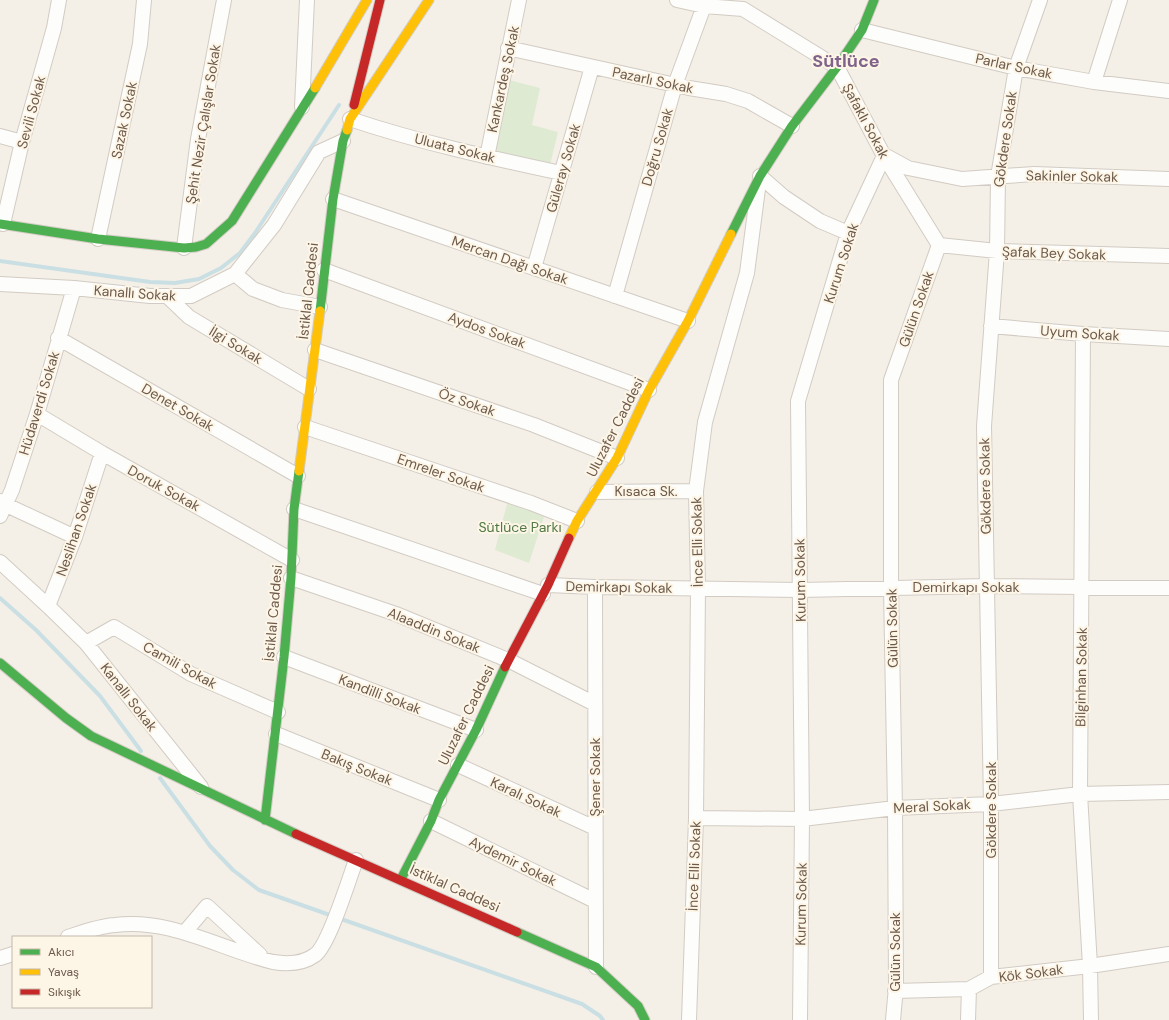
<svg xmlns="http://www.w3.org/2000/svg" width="1169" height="1020" font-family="'DM Sans',sans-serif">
<rect width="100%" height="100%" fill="#f4f0e7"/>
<path fill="#dfead3" d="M 509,80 L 540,88 L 532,125 L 558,132 L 550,165 L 493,152 Z
M 508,500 L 545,514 L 529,563 L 495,550 Z"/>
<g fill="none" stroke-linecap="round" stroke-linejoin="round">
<path stroke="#cadfe3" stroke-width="4" d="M 0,261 L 150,282 L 175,283 L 199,279 L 221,268 L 240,253 L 255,233 L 339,105
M 0,598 L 36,630 L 100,696 L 141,751
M 160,778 L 210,846 L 233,870 L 259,890 L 582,1004 L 600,1016 L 603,1020"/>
<defs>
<path id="street" d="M 677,0 L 704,6 L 743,9 L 837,67 L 884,156 L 939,245
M 862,30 L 1016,68 L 1094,82 L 1169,91
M 508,48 L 689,88 L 726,94 L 748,101 L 792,126
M 1094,82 L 1120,0
M 302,107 L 307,0
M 350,119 C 418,142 491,158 561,173
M 0,136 L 22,142
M 886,156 L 908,168 L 962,179 L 1034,174 L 1169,179
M 487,157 L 519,0
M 760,176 L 784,197 L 820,221 L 848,233
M 333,199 L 688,321
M 3,224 L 22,142 L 54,28 L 59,0
M 98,239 L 140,44 L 144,0
M 939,245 L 997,251 L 1169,256
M 184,248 L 198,139 L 224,0
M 534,268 L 592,67
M 324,270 L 649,390
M 235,274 L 253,289 L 282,300 L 320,307
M 0,284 L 74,288 L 150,296 L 191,296 L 235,274 L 274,225 L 319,152 L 343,141
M 167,296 L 189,317 L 309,389
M 615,296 L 675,85 L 704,6 L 705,0
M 991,326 L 1083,334 L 1169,339
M 1083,334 L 1080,794 L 1090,966 L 1091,1020
M 58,338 L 298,476
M 315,350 L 534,425 L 617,458
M 37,414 L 102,453 L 292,560
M 305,427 L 531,503 L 577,521
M 597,492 L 696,491
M 0,501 L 4,504 L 75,537
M 294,509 L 543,594
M 0,516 L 12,490 L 37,414 L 74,288
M 0,562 L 48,606 L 86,643 L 201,787
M 291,578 L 396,614 L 508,660 L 595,704
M 548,585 L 595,587 L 801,590 L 986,586 L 1169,588
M 595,587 L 596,967
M 48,606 L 75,537 L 102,453
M 86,643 L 114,627 L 191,674 L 278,712
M 284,657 L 476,730
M 276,734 L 439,800
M 458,765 L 595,828
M 696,818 L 802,819 L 895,808 L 991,804 L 1080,794 L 1169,792
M 431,821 L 595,901
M 185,932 L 207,906 L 260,955
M 68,937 C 83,932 99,926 115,925 C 171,918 220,949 273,962 C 286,964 303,964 315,955 C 329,945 349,879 356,860
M 0,958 L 13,954
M 991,977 L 991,804 L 984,426 L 997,251 L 998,177 L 1016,68 L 1040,0
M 895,991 L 969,989 L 991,977 L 1090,966 L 1169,954
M 689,1020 L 696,818 L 698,588 L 696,491 L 705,422 L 747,273 L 758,189
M 800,1020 L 802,819 L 798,401 L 848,233 L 884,156
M 893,1020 L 896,987 L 895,808 L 891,588 L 891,380 L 939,245
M 968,1020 L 969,989"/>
<path id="fast" d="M 0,224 L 98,239 L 184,248 L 196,247 L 206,244 L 232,221 L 315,88
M 731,234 L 760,176 L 792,126 L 837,67 L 862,30 L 874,0
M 320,311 L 333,199 L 343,141 L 347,130
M 0,663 L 66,718 L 91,736 L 296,834
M 265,820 L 284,657 L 291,578 L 294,509 L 299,471
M 401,879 L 431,821 L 439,800 L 476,730 L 505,667
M 517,932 L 596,967 L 638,1006 L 645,1020"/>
<path id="slow" d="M 315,88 L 367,0
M 347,130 L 350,119 L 429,0
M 299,471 L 320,311
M 569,538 L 577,521 L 617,458 L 649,390 L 688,321 L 731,234"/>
<path id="jam" d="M 354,105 L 380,0
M 505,667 L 548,585 L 569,538
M 296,834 L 517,932"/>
</defs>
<use href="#street" stroke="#d2cbc3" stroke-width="16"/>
<use href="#fast" stroke="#d3ccc4" stroke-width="11"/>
<use href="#slow" stroke="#d3ccc4" stroke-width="11"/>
<use href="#jam" stroke="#d3ccc4" stroke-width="11"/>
<use href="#street" stroke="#fdfdfb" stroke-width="14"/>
<use href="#fast" stroke="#4caf50" stroke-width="9"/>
<use href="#slow" stroke="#ffc107" stroke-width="9"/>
<use href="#jam" stroke="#c62828" stroke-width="9"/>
</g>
<g text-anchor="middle" stroke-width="4" stroke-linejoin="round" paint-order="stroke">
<g font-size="14" fill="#6e5a4b" stroke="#fdf6e7">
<text transform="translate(1014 66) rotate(12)" y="5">Parlar Sokak</text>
<text transform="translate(503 79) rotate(-78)" y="5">Kankardeş Sokak</text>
<text transform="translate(653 80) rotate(12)" y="5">Pazarlı Sokak</text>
<text transform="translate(31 112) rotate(-75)" y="5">Sevili Sokak</text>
<text transform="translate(124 120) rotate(-78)" y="5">Sazak Sokak</text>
<text transform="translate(866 121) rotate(62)" y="5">Şafaklı Sokak</text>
<text transform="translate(203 124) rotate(-81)" y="5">Şehit Nezir Çalışlar Sokak</text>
<text transform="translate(1005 139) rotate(-82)" y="5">Gökdere Sokak</text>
<text transform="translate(657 147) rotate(-74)" y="5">Doğru Sokak</text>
<text transform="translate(455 148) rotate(14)" y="5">Uluata Sokak</text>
<text transform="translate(563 168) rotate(-74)" y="5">Güleray Sokak</text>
<text transform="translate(1072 176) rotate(1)" y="5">Sakinler Sokak</text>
<text transform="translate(1054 253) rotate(2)" y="5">Şafak Bey Sokak</text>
<text transform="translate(510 260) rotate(19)" y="5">Mercan Dağı Sokak</text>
<text transform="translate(841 263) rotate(-72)" y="5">Kurum Sokak</text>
<text transform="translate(308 291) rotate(-84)" y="5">İstiklal Caddesi</text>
<text transform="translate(135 293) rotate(4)" y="5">Kanallı Sokak</text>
<text transform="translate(916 309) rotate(-71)" y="5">Gülün Sokak</text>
<text transform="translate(487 330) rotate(20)" y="5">Aydos Sokak</text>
<text transform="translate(1080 333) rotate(4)" y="5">Uyum Sokak</text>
<text transform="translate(236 345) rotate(31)" y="5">İlgi Sokak</text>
<text transform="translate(467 402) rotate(19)" y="5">Öz Sokak</text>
<text transform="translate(39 403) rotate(-73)" y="5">Hüdaverdi Sokak</text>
<text transform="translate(178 407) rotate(30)" y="5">Denet Sokak</text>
<text transform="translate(615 427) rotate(-63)" y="5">Uluzafer Caddesi</text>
<text transform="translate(441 473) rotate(19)" y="5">Emreler Sokak</text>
<text transform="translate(985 486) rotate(-91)" y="5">Gökdere Sokak</text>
<text transform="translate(164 488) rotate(29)" y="5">Doruk Sokak</text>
<text x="646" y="496">Kısaca Sk.</text>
<text transform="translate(76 530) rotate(-71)" y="5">Neslihan Sokak</text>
<text transform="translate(697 542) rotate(-91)" y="5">İnce Elli Sokak</text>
<text transform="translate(800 580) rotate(-91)" y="5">Kurum Sokak</text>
<text transform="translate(619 587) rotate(1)" y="5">Demirkapı Sokak</text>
<text x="966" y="592">Demirkapı Sokak</text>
<text transform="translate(273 613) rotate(-85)" y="5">İstiklal Caddesi</text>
<text transform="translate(892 628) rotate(-91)" y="5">Gülün Sokak</text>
<text transform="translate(434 630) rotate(22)" y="5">Alaaddin Sokak</text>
<text transform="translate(180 665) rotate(29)" y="5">Camili Sokak</text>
<text transform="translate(1081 677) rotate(-89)" y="5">Bilginhan Sokak</text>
<text transform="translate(380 694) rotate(21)" y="5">Kandilli Sokak</text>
<text transform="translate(129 697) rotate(52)" y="5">Kanallı Sokak</text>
<text transform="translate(466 715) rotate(-64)" y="5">Uluzafer Caddesi</text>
<text transform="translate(357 767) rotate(22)" y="5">Bakış Sokak</text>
<text transform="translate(595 777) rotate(-90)" y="5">Şener Sokak</text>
<text transform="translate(526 797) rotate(25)" y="5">Karalı Sokak</text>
<text transform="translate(932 806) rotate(-3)" y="5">Meral Sokak</text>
<text transform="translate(991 810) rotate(-90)" y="5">Gökdere Sokak</text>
<text transform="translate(513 861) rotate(26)" y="5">Aydemir Sokak</text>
<text transform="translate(694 866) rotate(-88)" y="5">İnce Elli Sokak</text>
<text transform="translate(455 888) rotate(24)" y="5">İstiklal Caddesi</text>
<text transform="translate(801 904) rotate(-89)" y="5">Kurum Sokak</text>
<text transform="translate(895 952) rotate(-90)" y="5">Gülün Sokak</text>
<text transform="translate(1031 973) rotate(-7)" y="5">Kök Sokak</text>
</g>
<g font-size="14" fill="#527947" stroke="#fdf6e7">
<text x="520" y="532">Sütlüce Parkı</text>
</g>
<g font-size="18" font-weight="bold" fill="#80638b" stroke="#fdf6e7">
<text x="846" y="67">Sütlüce</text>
</g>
</g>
<rect x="12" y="936" width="140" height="72" fill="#fdf6e7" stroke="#c4b8a9"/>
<rect x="20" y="949" width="20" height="6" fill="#4caf50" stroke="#c4b8a9"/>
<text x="48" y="956" font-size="12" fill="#6e5a4b">Akıcı</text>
<rect x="20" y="969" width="20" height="6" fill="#ffc107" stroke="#c4b8a9"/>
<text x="48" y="976" font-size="12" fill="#6e5a4b">Yavaş</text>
<rect x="20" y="989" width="20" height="6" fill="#c62828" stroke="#c4b8a9"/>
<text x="48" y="996" font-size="12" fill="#6e5a4b">Sıkışık</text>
</svg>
